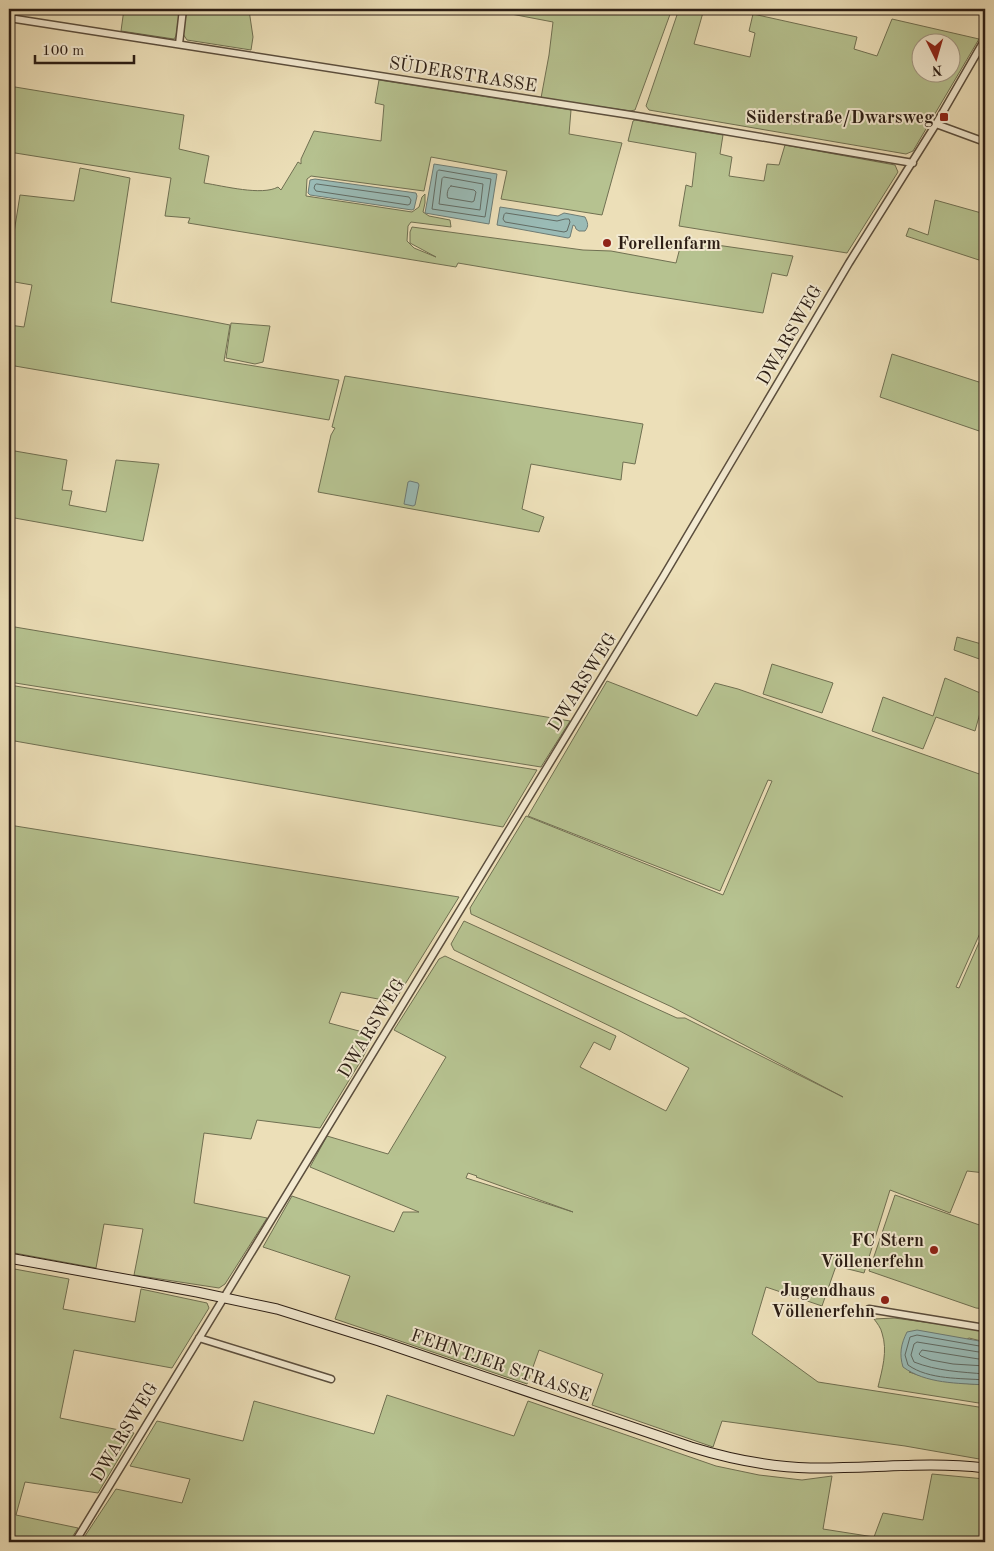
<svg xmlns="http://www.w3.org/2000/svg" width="994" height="1551" font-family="'Old Standard TT',serif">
<rect width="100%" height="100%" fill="#ecdfb8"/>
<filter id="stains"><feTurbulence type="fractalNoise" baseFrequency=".004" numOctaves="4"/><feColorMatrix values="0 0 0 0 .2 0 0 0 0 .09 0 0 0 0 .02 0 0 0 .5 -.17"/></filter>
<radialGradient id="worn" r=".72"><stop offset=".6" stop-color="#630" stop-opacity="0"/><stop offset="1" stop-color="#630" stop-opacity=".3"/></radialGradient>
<path fill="#b6c290" stroke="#707052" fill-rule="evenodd" d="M 124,9 L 180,9 L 176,36 L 174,39 L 121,31 Z
M 187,9 L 250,9 L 249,10 L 253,37 L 251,50 L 187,40 L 183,34 Z
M 485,9 L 672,9 L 635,110 L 630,111 L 541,98 L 549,55 L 553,22 Z
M 679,9 L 704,9 L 694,44 L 750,57 L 755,33 L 749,31 L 753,14 L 857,37 L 854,49 L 877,56 L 892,19 L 979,39 L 913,151 L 906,154 L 649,110 L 646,106 ZM 922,42 L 952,42 L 952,72 L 922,72 Z
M 379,80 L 571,110 L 569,134 L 622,143 L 602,215 L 501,199 L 507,171 L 431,157 L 424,191 L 311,176 L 307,179 L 306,196 L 412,212 L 419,207 L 422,197 L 425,194 L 425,203 L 423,212 L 429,216 L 450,220 L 451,227 L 411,222 L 408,226 L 407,241 L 414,248 L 436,257 L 410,243 L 410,232 L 412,227 L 583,250 L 611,251 L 676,263 L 682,240 L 793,256 L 787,276 L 772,273 L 763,313 L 629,292 L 458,263 L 456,267 L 188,223 L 190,218 L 165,216 L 171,178 L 9,152 L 9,86 L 184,115 L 179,149 L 209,156 L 204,183 C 224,186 262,196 278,187 L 281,190 L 298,162 L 301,164 L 301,159 L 314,131 L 381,141 L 384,105 L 375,103 Z
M 635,120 L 723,135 L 720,154 L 732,157 L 729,176 L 764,181 L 767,164 L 779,165 L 785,145 L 895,165 L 898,172 L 847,253 L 679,226 L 686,185 L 692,187 L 696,153 L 628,141 L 633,121 Z
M 80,168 L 130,178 L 111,302 L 230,325 L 224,361 L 339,380 L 329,420 L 9,365 L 9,325 L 24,327 L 32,285 L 9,281 L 9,245 L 12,245 L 20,195 L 74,201 Z
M 935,200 L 985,214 L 985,262 L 906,236 L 909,228 L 928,235 Z
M 231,323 L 270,326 L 263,362 L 255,364 L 226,358 Z
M 892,354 L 985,384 L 985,433 L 880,397 Z
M 345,376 L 643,424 L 635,464 L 623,462 L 621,480 L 531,464 L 522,509 L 544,517 L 539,532 L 318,492 L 331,435 L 335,428 L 332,427 Z
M 9,450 L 67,460 L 62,490 L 72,491 L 69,505 L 106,512 L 116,460 L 159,464 L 143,541 L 9,517 Z
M 9,626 L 570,721 L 541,767 L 9,682 Z
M 957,637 L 985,645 L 985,661 L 954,650 Z
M 772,664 L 833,683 L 822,713 L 763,694 Z
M 945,678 L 985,695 L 975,731 L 936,717 L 923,749 L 872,731 L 883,697 L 933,716 Z
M 607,681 L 697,716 L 715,683 L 738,689 L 985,776 L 985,922 L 956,987 L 959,988 L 985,929 L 985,1173 L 967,1171 L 950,1213 L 890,1190 L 864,1273 L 836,1266 L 822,1306 L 766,1287 L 752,1334 L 818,1382 L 985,1408 L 985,1460 L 905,1446 L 722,1421 L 713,1447 L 592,1405 L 603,1374 L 539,1350 L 527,1384 L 335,1319 L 350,1276 L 263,1247 L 292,1196 L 394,1232 L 403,1212 L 419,1212 L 310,1167 L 327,1136 L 388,1154 L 446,1057 L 394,1030 L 439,959 L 445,956 L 616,1036 L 610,1050 L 594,1042 L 580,1067 L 666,1111 L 689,1068 L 618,1030 L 454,950 L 451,944 L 464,921 L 677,1018 L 685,1018 L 843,1097 L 672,1007 L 471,914 L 470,908 L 526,816 L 723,895 L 772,781 L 768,780 L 720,891 L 528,816 ZM 468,1173 L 477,1176 L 476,1177 L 573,1212 L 466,1178 Z
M 9,685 L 537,770 L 503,827 L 9,740 Z
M 9,825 L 459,897 L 394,1002 L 341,992 L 329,1023 L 374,1035 L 362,1059 L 320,1128 L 257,1120 L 251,1139 L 204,1133 L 194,1203 L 267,1218 L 225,1284 L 219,1288 L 134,1275 L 143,1229 L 104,1224 L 96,1268 L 9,1252 Z
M 895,1195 L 985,1227 L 985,1309 L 976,1308 L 869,1271 Z
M 9,1268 L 69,1279 L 63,1309 L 135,1322 L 141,1289 L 207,1303 L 209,1308 L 172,1368 L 74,1350 L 60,1418 L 134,1433 L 98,1493 L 25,1482 L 16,1515 L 78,1528 L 69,1542 L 9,1542 Z
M 894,1318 L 985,1330 L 985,1342 L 969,1338 L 909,1372 C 934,1381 959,1383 985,1385 L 985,1404 L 878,1387 C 882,1370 888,1351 882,1333 C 881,1328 877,1323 874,1319 Z
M 387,1395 L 514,1436 L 528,1401 L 716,1466 L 759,1475 L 802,1480 L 832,1476 L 823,1529 L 874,1537 L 883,1513 L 923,1520 L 932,1474 L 985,1479 L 985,1542 L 81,1542 L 116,1489 L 182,1503 L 190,1479 L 130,1466 L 157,1421 L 243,1441 L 254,1401 L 374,1434 Z"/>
<path fill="#9abbb6" stroke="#6e7c75" d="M 434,164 L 497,174 L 489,224 L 425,213 Z
M 315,179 L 416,193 L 417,196 L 414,209 L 412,210 L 310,195 L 308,193 L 310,180 Z
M 500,207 L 558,216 L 564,213 L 585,217 C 588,223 589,226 585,231 L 579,231 L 576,229 L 575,226 L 573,225 L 570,237 L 568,238 L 497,225 Z
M 410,481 L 418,483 L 419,485 L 415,505 L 413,506 L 404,504 L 408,482 Z
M 917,1330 L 985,1342 L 985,1385 C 958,1383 926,1384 903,1367 C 899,1354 901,1344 907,1332 Z"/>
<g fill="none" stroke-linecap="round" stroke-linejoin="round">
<path stroke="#626c65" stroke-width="1" d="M 439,170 L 491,179 L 485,217 L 432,209 L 437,172 Z
M 444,177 L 483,184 L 480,210 L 439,204 L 442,179 Z
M 317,184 L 409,197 L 411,200 L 410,204 L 408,205 L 316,191 L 314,188 L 315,185 Z
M 451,186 L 474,190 L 476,192 L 474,201 L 472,202 L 448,198 C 446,195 448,187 451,186 Z
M 506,213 L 557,221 L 565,219 L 569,219 L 570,222 L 567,231 L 564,232 L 505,222 L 503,219 L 504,215 Z
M 985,1347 L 917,1335 L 910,1337 L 905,1355 L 908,1365 C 929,1380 961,1378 985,1380
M 985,1353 L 917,1342 L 914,1344 L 911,1355 L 914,1362 C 937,1371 961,1372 985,1374
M 985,1360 L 922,1350 L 919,1354 L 921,1356 L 931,1360 L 953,1364 L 985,1366"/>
<defs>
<path id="street" d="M 9,18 L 637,116 L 913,163
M 179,44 L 183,9
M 936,124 L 985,142
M 869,1309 L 985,1328
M 199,1338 L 331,1379
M 75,1542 L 663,577 L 849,263 L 936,124 L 985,39"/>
<path id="secondary" d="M 9,1258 L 197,1292 L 277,1309 L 379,1341 L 691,1447 C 730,1459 769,1467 810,1468 C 869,1469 927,1461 985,1468"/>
</defs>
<use href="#street" stroke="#5b4e3d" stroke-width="9"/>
<use href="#secondary" stroke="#2b1d14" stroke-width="11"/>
<use href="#street" stroke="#f3ead1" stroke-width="6"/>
<use href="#secondary" stroke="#f3ead1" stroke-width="9"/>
</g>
<g fill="#8f2418" stroke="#f3ead1" stroke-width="2">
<rect x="939" y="112" width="10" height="10" rx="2.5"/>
<circle cx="607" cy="243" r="5"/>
<circle cx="934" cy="1250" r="5"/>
<circle cx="885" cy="1300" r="5"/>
</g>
<g text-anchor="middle" stroke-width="4" stroke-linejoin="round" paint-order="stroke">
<g font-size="18" fill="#2b1d14" stroke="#f3ead1">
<text transform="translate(463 74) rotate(9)" y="6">SÜDERSTRASSE</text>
<text transform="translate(789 335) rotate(-60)" y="6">DWARSWEG</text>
<text transform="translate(582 682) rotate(-58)" y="6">DWARSWEG</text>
<text transform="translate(371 1028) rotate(-59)" y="6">DWARSWEG</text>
<text transform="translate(501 1365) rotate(19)" y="6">FEHNTJER STRASSE</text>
<text transform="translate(124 1432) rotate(-59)" y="6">DWARSWEG</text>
</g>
<g font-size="18" font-weight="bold" fill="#2b1d14" stroke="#f3ead1" text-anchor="end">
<text x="934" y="123">Süderstraße/Dwarsweg</text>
<text x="617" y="249" text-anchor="start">Forellenfarm</text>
<text x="924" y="1246">FC Stern<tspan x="924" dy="21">Völlenerfehn</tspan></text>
<text x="875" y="1296">Jugendhaus<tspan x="875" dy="21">Völlenerfehn</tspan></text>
</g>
</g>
<rect width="994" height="1551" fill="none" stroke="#ecdfb8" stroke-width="30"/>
<rect x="10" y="10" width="974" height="1531" fill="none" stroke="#2b1d14" stroke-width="2.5"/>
<rect x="15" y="15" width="964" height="1521" fill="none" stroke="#2b1d14"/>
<g transform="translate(936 58) rotate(175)"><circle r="24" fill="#f3ead1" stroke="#a39885"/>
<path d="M0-4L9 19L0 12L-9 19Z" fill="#8f2418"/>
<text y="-8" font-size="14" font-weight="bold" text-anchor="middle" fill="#2b1d14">N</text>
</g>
<path d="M35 55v8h99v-8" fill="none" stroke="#2b1d14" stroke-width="2.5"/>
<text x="42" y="55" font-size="15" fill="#2b1d14" stroke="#f3ead1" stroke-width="4" paint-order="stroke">100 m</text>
<rect width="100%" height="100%" filter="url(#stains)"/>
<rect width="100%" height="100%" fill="url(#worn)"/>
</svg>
